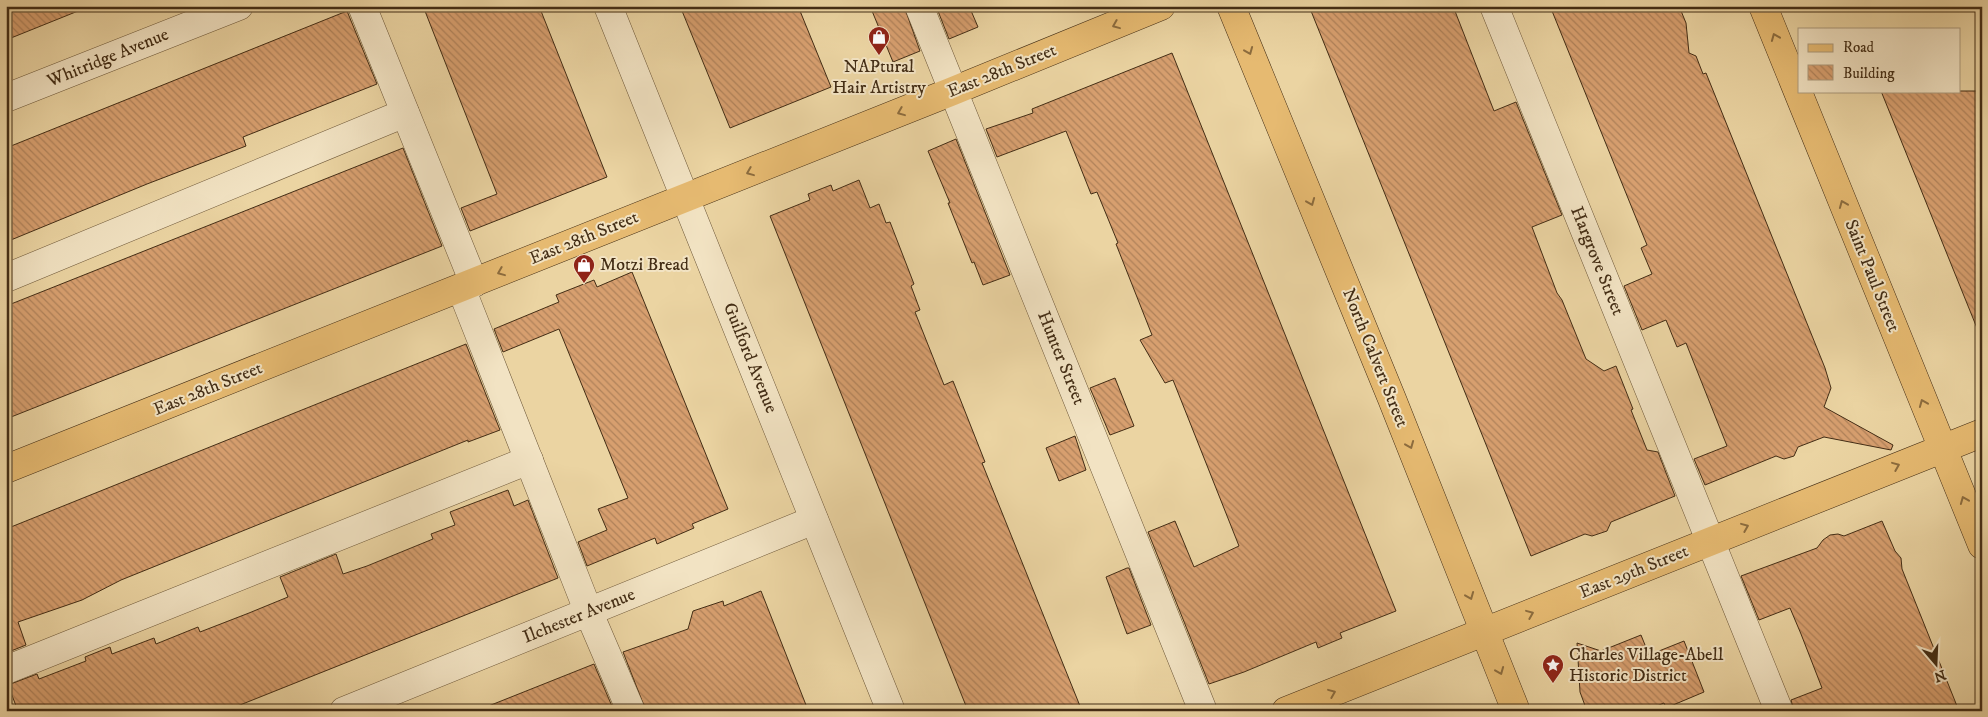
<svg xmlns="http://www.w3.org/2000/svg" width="1988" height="717" viewBox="0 0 1988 717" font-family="'IM FELL DW Pica',serif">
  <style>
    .building { fill: url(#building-back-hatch); stroke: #432d15 }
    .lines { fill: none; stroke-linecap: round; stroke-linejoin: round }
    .minor-casing { stroke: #6d5738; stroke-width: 29 }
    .major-casing { stroke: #432d15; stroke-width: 29 }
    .minor { stroke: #f2e3c3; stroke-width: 28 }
    .major { stroke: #e6ba71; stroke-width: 28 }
    .oneway { stroke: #8c6c3e }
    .labels { text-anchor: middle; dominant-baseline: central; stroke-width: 4; stroke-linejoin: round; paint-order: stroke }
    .street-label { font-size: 18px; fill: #432d15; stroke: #f2e3c3 }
    .poi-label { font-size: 18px; fill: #432d15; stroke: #f2e3c3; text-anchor: start }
  </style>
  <defs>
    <pattern id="building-back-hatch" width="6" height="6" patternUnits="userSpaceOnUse" patternTransform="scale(1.25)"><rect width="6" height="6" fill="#d79f6f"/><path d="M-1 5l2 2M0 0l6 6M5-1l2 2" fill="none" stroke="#b0825a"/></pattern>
  </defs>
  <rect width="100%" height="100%" fill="#ebd4a2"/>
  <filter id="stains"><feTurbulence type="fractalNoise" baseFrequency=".004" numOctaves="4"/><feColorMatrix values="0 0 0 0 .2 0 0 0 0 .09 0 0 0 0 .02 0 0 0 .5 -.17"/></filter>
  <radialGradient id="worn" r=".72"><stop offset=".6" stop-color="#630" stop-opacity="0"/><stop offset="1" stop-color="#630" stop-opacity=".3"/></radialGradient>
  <!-- building -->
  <g class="building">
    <polygon points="6,6 87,6 88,7 6,40"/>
    <polygon points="423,6 539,6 607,177 470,231 461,208 497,194"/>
    <polygon points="680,6 798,6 831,87 730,128"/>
    <polygon points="870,6 904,6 920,51 893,62"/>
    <polygon points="936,6 969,6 978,27 949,39"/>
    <polygon points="1309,6 1453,6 1494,111 1516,102 1562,215 1532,227 1557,293 1562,300 1586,359 1604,371 1616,366 1633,409 1631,410 1647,450 1658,452 1675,496 1611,522 1607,531 1592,536 1585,534 1531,556"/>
    <polygon points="1550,6 1679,6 1686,23 1689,53 1696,56 1703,74 1706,73 1825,368 1831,388 1824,407 1893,445 1891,450 1824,437 1798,447 1794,456 1784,459 1776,456 1705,485 1694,459 1727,446 1686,343 1677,347 1666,320 1642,330 1624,286 1652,274 1641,248 1647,245"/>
    <polygon points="347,11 377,84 243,137 246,146 147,184 6,242 6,148"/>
    <polygon points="1172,53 1396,611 1340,633 1342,638 1318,648 1316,642 1244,672 1209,684 1148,532 1175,521 1194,567 1239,546 1173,380 1165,383 1140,340 1152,335 1116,244 1118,243 1097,192 1091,194 1066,131 997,157 986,129 1033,113 1032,109"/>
    <polygon points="1881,91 1982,91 1982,337 1981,338"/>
    <polygon points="956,139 1010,275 983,285 974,262 972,263 948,203 950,203 928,151"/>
    <polygon points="403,148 442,246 6,419 6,306"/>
    <polygon points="859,180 870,208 879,204 886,223 890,222 914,284 911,286 920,310 915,312 944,385 953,381 985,462 982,463 1082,711 968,711 770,216 810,200 808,194 831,185 833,191"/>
    <polygon points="632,272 728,509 692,524 694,528 657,544 655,538 587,566 578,542 607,530 598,509 628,498 559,329 503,352 494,329 559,302 556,295 594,280 597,287"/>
    <polygon points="466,344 500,430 468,442 468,440 121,580 82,600 18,622 26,645 6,653 6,529"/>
    <polygon points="1115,378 1134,426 1110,435 1090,388"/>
    <polygon points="1075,436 1086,470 1059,481 1046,448"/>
    <polygon points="508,490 514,506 528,500 558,578 225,711 18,711 8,685 37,674 39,679 86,661 85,657 110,647 112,654 154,638 156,644 198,627 200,632 249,613 288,597 280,577 336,554 343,574 367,566 433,539 431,534 455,525 450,512"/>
    <polygon points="1882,521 1895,551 1901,558 1902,569 1959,711 1794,711 1791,700 1822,688 1801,634 1790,608 1759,620 1741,576 1817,548 1823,540 1830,535 1838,534 1844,536"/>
    <polygon points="1127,568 1129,568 1151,625 1127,634 1106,577"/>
    <polygon points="761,591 806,705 789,711 646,711 623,652 688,629 693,611 723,601 724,606"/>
    <polygon points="1641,635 1649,655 1684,641 1704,692 1666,708 1664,703 1644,711 1587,711 1580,692 1577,643 1601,651"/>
    <polygon points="594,664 614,711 481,711 481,709"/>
  </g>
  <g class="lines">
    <!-- minor casing -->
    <g class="minor-casing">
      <g id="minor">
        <polyline points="362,6 474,283"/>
        <polyline points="608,6 891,711"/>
        <polyline points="919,6 1203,711"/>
        <polyline points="1494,6 1779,711"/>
        <polyline points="6,98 239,6"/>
        <polyline points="6,278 405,113"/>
        <polyline points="461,288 589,613 631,711"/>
        <polyline points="6,670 529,460"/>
        <polyline points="344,711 814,520"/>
      </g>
    </g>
    <!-- major casing -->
    <g class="major-casing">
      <g id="major">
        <polyline points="1231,6 1392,399 1516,711"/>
        <polyline points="1763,6 1982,545"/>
        <polyline points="6,469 953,91 1161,6"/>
        <polyline points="1286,711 1982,433"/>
      </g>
    </g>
    <!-- minor -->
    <use href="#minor" class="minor"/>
    <!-- major -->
    <use href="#major" class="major"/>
  </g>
  <!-- one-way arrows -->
  <defs><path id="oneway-chevron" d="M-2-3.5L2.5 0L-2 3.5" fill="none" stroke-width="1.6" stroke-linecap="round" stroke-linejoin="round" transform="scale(1.25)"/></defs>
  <g class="oneway">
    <use href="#oneway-chevron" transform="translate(1116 25) rotate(158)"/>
    <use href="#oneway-chevron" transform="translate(1775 37) rotate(-112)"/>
    <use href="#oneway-chevron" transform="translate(1249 51) rotate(68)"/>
    <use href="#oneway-chevron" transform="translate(901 112) rotate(158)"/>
    <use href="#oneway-chevron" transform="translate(750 172) rotate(158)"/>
    <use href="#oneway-chevron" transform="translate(1311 202) rotate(68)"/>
    <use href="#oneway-chevron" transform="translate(1843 204) rotate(-112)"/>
    <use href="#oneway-chevron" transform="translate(501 272) rotate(158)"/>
    <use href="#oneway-chevron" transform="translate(1923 403) rotate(-112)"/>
    <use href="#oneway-chevron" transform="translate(1410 445) rotate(68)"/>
    <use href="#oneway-chevron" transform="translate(1896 466) rotate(-22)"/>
    <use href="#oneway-chevron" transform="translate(1964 500) rotate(-112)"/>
    <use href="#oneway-chevron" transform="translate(1745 527) rotate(-22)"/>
    <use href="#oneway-chevron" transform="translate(1470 596) rotate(68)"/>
    <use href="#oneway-chevron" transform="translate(1530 614) rotate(-22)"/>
    <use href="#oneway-chevron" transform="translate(1500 671) rotate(68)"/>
    <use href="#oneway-chevron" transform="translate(1332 693) rotate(-22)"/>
  </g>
  <!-- icons -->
  <defs>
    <g id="shop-pin" transform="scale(1.125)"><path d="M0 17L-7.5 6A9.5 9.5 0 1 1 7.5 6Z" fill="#8f2418" stroke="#f2e3c3"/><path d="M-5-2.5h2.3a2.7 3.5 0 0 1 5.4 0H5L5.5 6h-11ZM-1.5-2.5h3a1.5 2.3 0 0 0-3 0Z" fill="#fff"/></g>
    <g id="sight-pin" transform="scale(1.125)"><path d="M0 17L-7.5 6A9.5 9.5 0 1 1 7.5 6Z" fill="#8f2418" stroke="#f2e3c3"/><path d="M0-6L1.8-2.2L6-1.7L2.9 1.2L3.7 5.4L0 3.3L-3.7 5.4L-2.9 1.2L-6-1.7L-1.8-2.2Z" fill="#fff"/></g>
  </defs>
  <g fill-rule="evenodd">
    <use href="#shop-pin" x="879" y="37"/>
    <use href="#shop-pin" x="584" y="265"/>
    <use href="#sight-pin" x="1553" y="665"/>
  </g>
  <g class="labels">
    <!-- street labels -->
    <g class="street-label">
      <text transform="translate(108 58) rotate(-22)">Whitridge Avenue</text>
      <text transform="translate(1002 71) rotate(-22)">East 28th Street</text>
      <text transform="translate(584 238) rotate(-22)">East 28th Street</text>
      <text transform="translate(1597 261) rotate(68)">Hargrove Street</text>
      <text transform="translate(1872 276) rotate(68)">Saint Paul Street</text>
      <text transform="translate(750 358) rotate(68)">Guilford Avenue</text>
      <text transform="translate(1061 358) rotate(68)">Hunter Street</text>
      <text transform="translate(1375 358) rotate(68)">North Calvert Street</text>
      <text transform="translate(208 389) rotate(-22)">East 28th Street</text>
      <text transform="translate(1634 572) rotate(-22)">East 29th Street</text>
      <text transform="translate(579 616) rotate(-22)">Ilchester Avenue</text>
    </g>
    <!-- poi labels -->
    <g class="poi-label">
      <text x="879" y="67" text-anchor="middle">NAPtural<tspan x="879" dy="21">Hair Artistry</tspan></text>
      <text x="600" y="265">Motzi Bread</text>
      <text x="1569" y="655">Charles Village-Abell<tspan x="1569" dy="21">Historic District</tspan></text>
    </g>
  </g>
  <!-- margin -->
  <rect width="1988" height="717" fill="none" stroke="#ebd4a2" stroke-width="25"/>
  <rect x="8" y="8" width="1973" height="702" fill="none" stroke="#432d15" stroke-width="2.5"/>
  <rect x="12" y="12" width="1963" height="692" fill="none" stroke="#432d15"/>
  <!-- legend -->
  <rect x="1798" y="28" width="162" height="65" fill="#f2e3c3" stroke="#ac9a7d"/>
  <rect x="1808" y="44" width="25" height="8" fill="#e6ba71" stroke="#ac9a7d"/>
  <text x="1843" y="52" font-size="15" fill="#432d15">Road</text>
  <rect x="1808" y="65" width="25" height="15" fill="url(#building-back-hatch)" stroke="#ac9a7d"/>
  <text x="1843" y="78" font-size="15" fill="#432d15">Building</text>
  <!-- north arrow -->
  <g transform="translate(1936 664) rotate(161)" stroke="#f2e3c3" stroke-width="4" paint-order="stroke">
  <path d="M0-4L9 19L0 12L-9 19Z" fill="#432d15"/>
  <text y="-8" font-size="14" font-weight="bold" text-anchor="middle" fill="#432d15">N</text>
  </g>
  <rect width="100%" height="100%" filter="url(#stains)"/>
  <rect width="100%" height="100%" fill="url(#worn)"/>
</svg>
